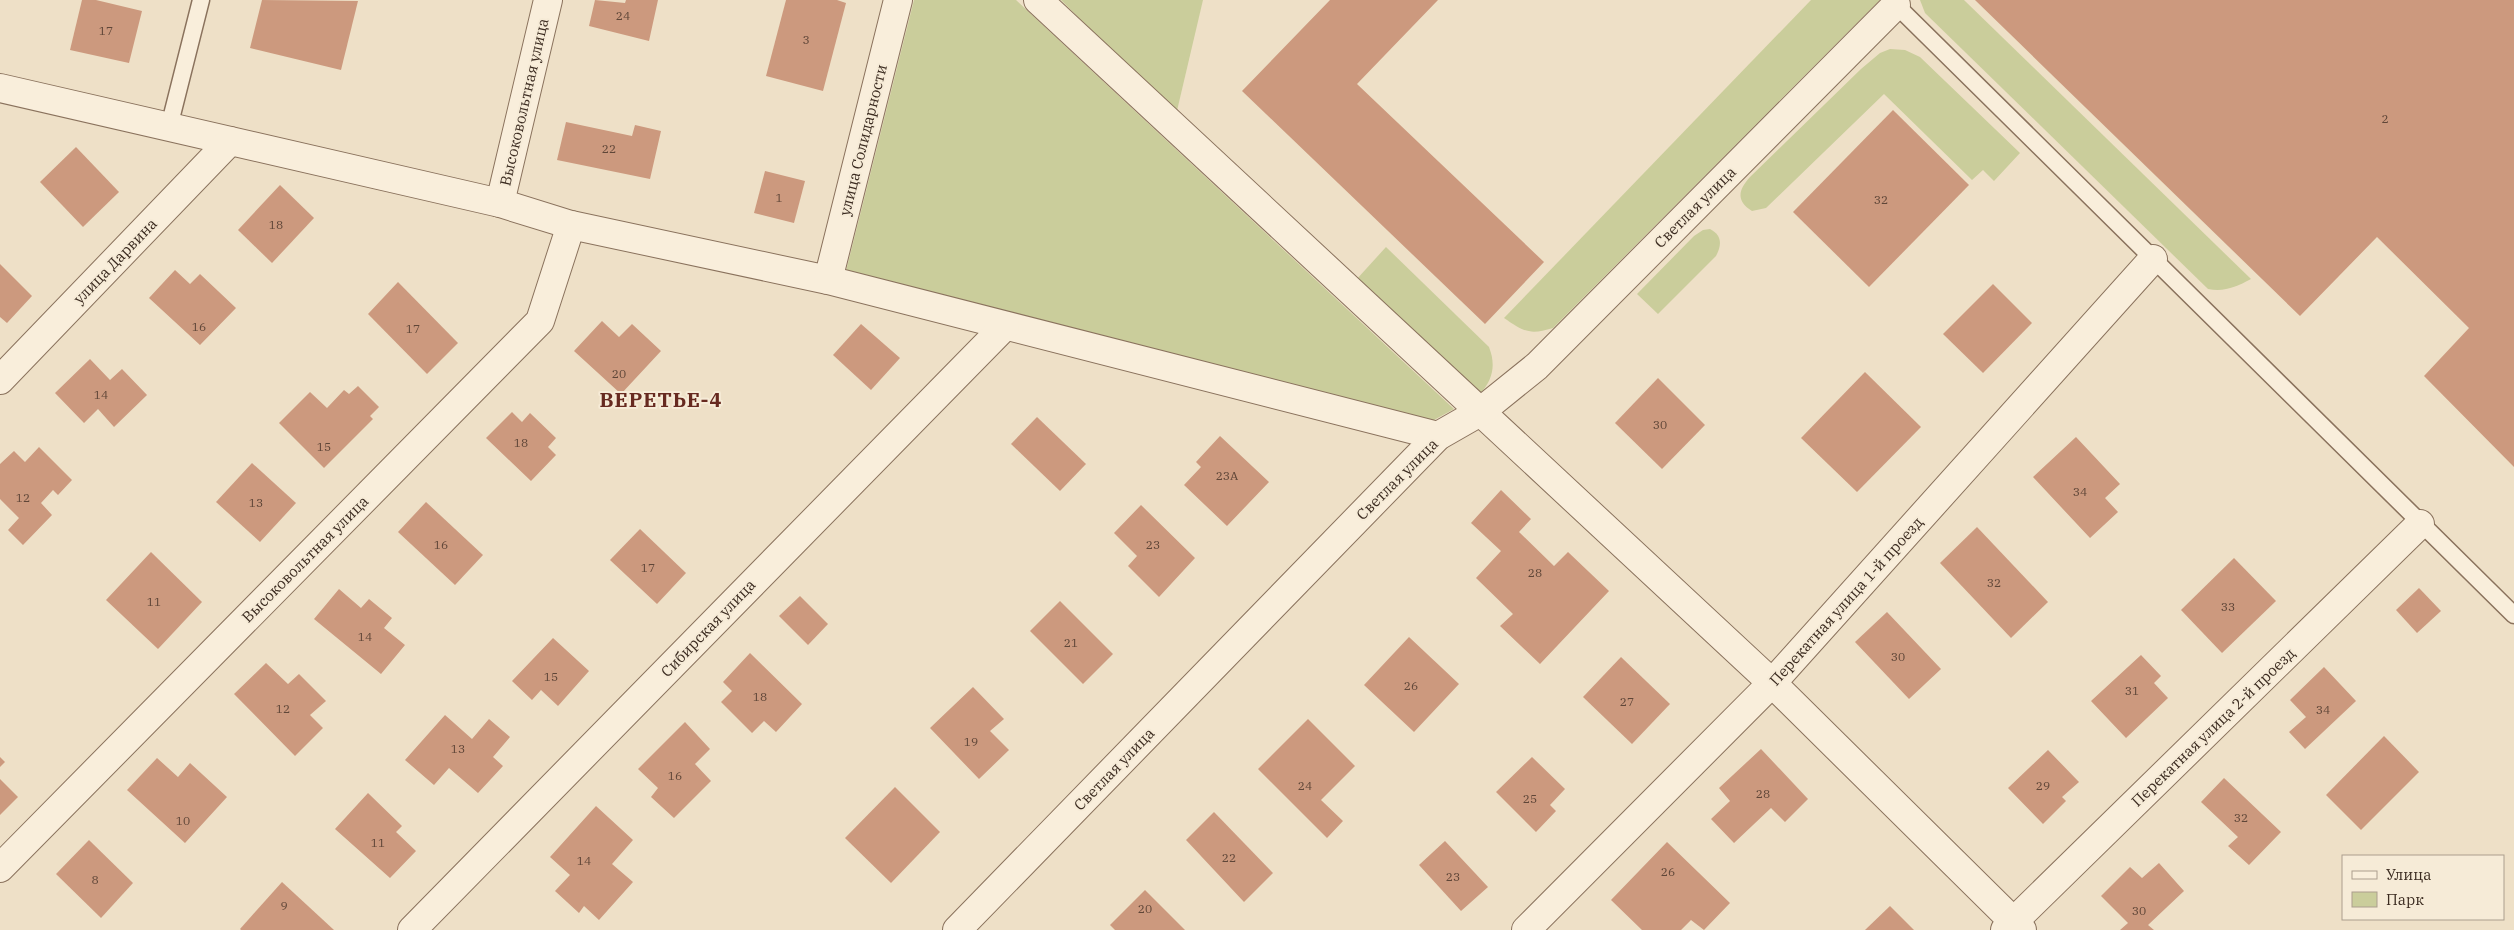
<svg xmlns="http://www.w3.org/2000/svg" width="2514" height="930" viewBox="0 0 2514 930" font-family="'IBM Plex Serif',serif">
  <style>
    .green { fill: #cacd9b }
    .building { fill: #cc997e }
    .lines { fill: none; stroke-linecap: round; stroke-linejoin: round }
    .service-casing { stroke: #8a725d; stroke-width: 19 }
    .minor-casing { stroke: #8a725d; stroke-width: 30 }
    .service { stroke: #f9eedb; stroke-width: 16 }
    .minor { stroke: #f9eedb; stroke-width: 28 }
    .labels { text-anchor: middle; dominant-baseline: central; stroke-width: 4; stroke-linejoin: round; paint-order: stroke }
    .number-label { font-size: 12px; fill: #5f4638 }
    .street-label { font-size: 15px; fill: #3b2b20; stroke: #f6ebd7 }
    .district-label { font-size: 20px; font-weight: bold; letter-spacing: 1px; fill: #672a20; stroke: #f6ebd7 }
  </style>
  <rect width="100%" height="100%" fill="#eee0c7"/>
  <!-- green -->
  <g class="green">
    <polygon points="914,0 1016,0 1454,409 1432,421 846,271"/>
    <polygon points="1061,0 1203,0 1176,115"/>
    <path d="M1811,0h69l-327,328c-23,7 -29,4 -49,-10z"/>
    <path d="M1920,0h44l287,279c-15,8 -26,13 -43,10l-283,-276z"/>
    <path d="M1890,49l15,1 15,7 100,96 -26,28 -11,-11 -11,10 -88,-86 -118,114 -14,3c-17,-10 -13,-22 -2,-34l111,-108 19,-16z"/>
    <path d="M1710,229c12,6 12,16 6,27l-58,58 -21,-20 57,-58 9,-6z"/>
    <path d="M1386,247l103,100c7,18 4,32 -9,47l-124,-114z"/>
  </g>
  <!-- building -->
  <g class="building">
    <polygon points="82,0 96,0 142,11 129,63 70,50"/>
    <polygon points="262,0 358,1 341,70 250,48"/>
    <polygon points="595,0 625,3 626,0 658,0 649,41 589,26"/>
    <polygon points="786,0 837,0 846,3 823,91 766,76"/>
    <polygon points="1330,0 1438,0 1357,84 1544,262 1485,324 1242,91"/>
    <polygon points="1975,0 2514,0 2514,467 2424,376 2469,328 2377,237 2300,316"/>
    <polygon points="1893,110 1969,185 1869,287 1793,212"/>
    <polygon points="566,122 632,136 635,125 661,131 650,179 557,160"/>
    <polygon points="76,147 119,192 83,227 40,182"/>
    <polygon points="765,171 805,181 794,223 754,213"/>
    <polygon points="280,185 314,218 272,263 238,230"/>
    <polygon points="0,264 32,296 7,323 0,317"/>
    <polygon points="175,270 190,284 200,274 236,308 200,345 149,298"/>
    <polygon points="398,282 458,343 427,374 368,314"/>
    <polygon points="1993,284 2032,323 1983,373 1943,334"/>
    <polygon points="602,321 619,337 632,324 661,351 621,394 574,351"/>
    <polygon points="861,324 900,358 871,390 833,355"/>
    <polygon points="90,359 110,380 122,369 147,395 114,427 98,409 84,423 55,393"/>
    <polygon points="1865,372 1921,427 1857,492 1801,438"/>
    <polygon points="1658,378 1705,425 1662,469 1615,423"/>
    <polygon points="358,386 379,407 370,416 373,419 324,468 279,423 310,392 327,408 344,390 349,394"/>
    <polygon points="512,412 522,422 530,413 556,438 548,447 556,455 531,481 486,438"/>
    <polygon points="1037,417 1086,464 1060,491 1011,444"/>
    <polygon points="1220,436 1269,482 1227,526 1184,485 1201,467 1196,462"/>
    <polygon points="2076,437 2120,484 2105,498 2118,512 2090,538 2033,477"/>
    <polygon points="39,447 72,480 58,495 53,490 41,503 52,515 23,545 8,530 19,518 0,499 0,464 14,451 25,462"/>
    <polygon points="252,463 296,503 260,542 216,502"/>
    <polygon points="1501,490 1531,519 1519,532 1554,566 1568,552 1609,591 1540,664 1500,626 1513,614 1476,578 1501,551 1471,523"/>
    <polygon points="426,502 483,555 455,585 398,532"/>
    <polygon points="1141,505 1195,558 1159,597 1128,566 1137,556 1114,533"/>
    <polygon points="1977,527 2048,602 2011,638 1940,563"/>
    <polygon points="640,529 686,573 657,604 610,560"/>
    <polygon points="151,552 202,602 158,649 106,600"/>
    <polygon points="2234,558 2276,601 2222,653 2181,610"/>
    <polygon points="2419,588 2441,611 2417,633 2396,610"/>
    <polygon points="339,589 361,608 369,599 392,618 384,628 405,645 381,674 314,619"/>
    <polygon points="800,596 828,624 808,645 779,616"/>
    <polygon points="1060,601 1113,654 1083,684 1030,631"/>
    <polygon points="1887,612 1941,669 1909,699 1855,642"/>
    <polygon points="1409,637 1459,684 1414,732 1364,685"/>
    <polygon points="553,638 589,671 558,706 541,690 532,700 512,681"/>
    <polygon points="750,653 802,704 776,732 764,721 752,733 721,702 732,691 723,682"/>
    <polygon points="2141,655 2161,676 2154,683 2168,698 2126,738 2091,701"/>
    <polygon points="1621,657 1670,704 1632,744 1583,697"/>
    <polygon points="266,663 288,684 299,674 326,701 310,715 323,728 295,756 234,694"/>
    <polygon points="2324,667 2356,701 2305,749 2289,732 2306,717 2290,700"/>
    <polygon points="973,687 1004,719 990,731 1009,750 979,779 930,728"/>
    <polygon points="445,715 472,739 489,719 510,737 493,757 503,766 478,793 449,768 434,785 405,760"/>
    <polygon points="1308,719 1355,766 1321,800 1343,821 1327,838 1258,769"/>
    <polygon points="685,722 710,749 695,764 711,781 674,818 651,797 658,788 638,769"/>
    <polygon points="2384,736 2419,772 2361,830 2326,795"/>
    <polygon points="1761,749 1808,799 1785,822 1771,808 1734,843 1711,819 1730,801 1719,788"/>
    <polygon points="2048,750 2079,782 2062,797 2066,801 2043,824 2008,788"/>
    <polygon points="0,757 5,762 0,767"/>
    <polygon points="1532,757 1565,789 1550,805 1556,811 1536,832 1496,792"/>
    <polygon points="157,758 178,777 190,763 227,797 185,843 127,790"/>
    <polygon points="2224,778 2281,832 2249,865 2228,846 2238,837 2201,802"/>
    <polygon points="0,779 18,797 0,815"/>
    <polygon points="895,787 940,832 891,883 845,838"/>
    <polygon points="368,793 402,826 396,832 416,851 390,878 335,829"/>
    <polygon points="596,806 633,840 612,864 633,882 599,920 584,906 579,913 555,891 570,875 550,857"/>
    <polygon points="1214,812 1273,873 1244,902 1186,840"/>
    <polygon points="89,840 133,883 101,918 56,874"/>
    <polygon points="1445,841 1488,887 1461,911 1419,865"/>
    <polygon points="1667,842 1730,903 1704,930 1691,920 1681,930 1642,930 1611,900"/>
    <polygon points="2159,863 2184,891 2148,925 2154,930 2120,930 2128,923 2101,896 2130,867 2142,878"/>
    <polygon points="282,882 334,930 241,930 240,929"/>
    <polygon points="1145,890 1185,930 1115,930 1110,925"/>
    <polygon points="1890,906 1914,930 1865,930"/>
  </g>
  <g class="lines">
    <!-- service casing -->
    <g class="service-casing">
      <g id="service">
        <polyline points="1897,0 1896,5 2514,615"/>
        <polyline points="169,127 201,0"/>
      </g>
    </g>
    <!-- minor casing -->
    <g class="minor-casing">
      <g id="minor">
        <polyline points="1038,0 1772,683 2022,930"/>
        <polyline points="0,88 500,203 571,225 828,280 1438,436"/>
        <polyline points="500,203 548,0"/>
        <polyline points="828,280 898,0"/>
        <polyline points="0,380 230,141"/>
        <polyline points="0,868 540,321 571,225"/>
        <polyline points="412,930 1005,326"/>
        <polyline points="957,930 1438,436 1480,412 1537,366 1896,5"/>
        <polyline points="1526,930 1772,683 2153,259"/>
        <polyline points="2005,930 2420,524"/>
      </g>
    </g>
    <!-- service -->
    <use href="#service" class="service"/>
    <!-- minor -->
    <use href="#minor" class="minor"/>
  </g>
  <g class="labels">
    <!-- number labels -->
    <g class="number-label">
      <text x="623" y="15">24</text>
      <text x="106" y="30">17</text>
      <text x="806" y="39">3</text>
      <text x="2385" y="118">2</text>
      <text x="609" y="148">22</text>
      <text x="779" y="197">1</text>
      <text x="1881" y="199">32</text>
      <text x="276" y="224">18</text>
      <text x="199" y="326">16</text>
      <text x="413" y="328">17</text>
      <text x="619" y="373">20</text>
      <text x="101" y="394">14</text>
      <text x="1660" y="424">30</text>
      <text x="521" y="442">18</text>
      <text x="324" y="446">15</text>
      <text x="1227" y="475">23А</text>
      <text x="2080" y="491">34</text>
      <text x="23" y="497">12</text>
      <text x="256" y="502">13</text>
      <text x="441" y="544">16</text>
      <text x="1153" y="544">23</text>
      <text x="648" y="567">17</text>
      <text x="1535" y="572">28</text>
      <text x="1994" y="582">32</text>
      <text x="154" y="601">11</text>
      <text x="2228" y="606">33</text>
      <text x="365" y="636">14</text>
      <text x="1071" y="642">21</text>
      <text x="1898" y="656">30</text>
      <text x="551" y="676">15</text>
      <text x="1411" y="685">26</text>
      <text x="2132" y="690">31</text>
      <text x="760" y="696">18</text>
      <text x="1627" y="701">27</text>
      <text x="283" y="708">12</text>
      <text x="2323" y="709">34</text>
      <text x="971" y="741">19</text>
      <text x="458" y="748">13</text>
      <text x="675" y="775">16</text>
      <text x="1305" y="785">24</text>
      <text x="2043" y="785">29</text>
      <text x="1763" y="793">28</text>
      <text x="1530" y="798">25</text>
      <text x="2241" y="817">32</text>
      <text x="183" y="820">10</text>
      <text x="378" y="842">11</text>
      <text x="1229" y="857">22</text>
      <text x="584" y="860">14</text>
      <text x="1668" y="871">26</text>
      <text x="1453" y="876">23</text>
      <text x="95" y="879">8</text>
      <text x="284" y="905">9</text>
      <text x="1145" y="908">20</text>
      <text x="2139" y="910">30</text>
    </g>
    <!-- street labels -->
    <g class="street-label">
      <text transform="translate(524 102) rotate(-77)">Высоковольтная улица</text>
      <text transform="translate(863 140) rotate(-76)">улица Солидарности</text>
      <text transform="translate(1695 207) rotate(-45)">Светлая улица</text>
      <text transform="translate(115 261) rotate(-46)">улица Дарвина</text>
      <text transform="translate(1397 479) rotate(-45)">Светлая улица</text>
      <text transform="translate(305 559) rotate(-45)">Высоковольтная улица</text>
      <text transform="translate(1846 601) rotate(-48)">Перекатная улица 1-й проезд</text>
      <text transform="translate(708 628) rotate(-46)">Сибирская улица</text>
      <text transform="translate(2213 727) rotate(-44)">Перекатная улица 2-й проезд</text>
      <text transform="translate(1114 769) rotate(-46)">Светлая улица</text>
    </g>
    <!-- district labels -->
    <g class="district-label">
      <text x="661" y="399">ВЕРЕТЬЕ-4</text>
    </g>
  </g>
  <!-- legend -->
  <rect x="2342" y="855" width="162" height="65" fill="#f6ebd7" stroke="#ab9e8e"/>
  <rect x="2352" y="871" width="25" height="8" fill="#f9eedb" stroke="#ab9e8e"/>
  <text x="2386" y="880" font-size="15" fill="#3b2b20">Улица</text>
  <rect x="2352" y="892" width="25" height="15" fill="#cacd9b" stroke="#ab9e8e"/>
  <text x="2386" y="905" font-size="15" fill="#3b2b20">Парк</text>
</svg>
